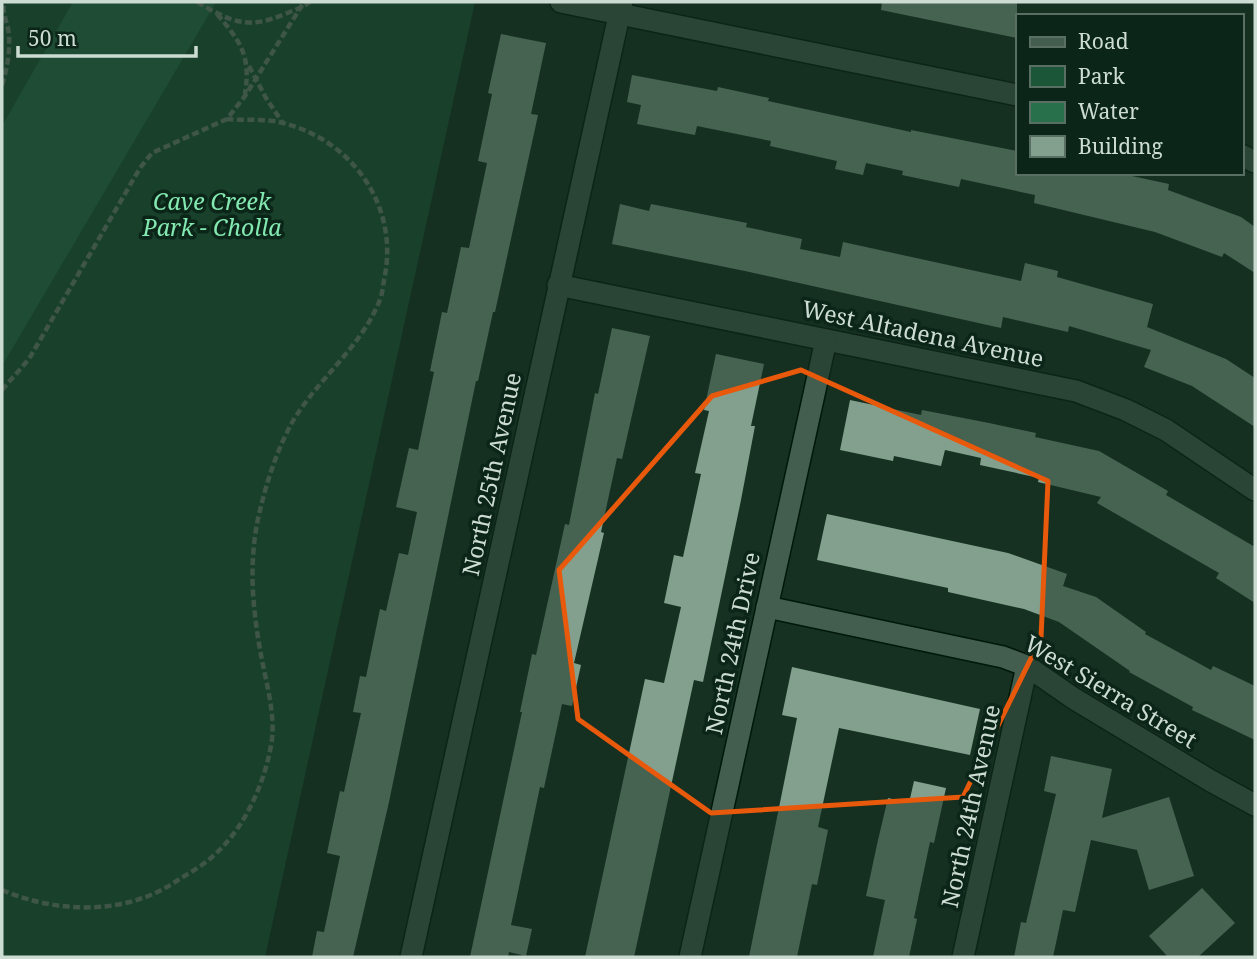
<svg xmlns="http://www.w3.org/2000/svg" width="1257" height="959" viewBox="0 0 1257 959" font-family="'Noto Serif',serif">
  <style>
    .green { fill: #1c5639 }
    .water { fill: #28704c }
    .building { fill: #82a08d }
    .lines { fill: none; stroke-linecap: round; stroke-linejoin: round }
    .minor-casing { stroke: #00170b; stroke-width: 24 }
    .path { stroke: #6f8478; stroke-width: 4.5; stroke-dasharray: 7 3.5; stroke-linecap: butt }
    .minor { stroke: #435e4e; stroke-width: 21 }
    .marked { fill: none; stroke: #e8590c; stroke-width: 5; stroke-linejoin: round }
    .labels { text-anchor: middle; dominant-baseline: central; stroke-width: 7; stroke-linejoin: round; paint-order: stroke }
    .park-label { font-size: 23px; font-style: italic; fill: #84e8b1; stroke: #0b2618 }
    .street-label { font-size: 23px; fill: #cddcd3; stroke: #0b2618 }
  </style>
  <rect width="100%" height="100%" fill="#163021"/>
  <!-- green -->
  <polygon class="green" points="2,2 475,2 265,957 2,957"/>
  <!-- water -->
  <polygon class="water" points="73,2 216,2 2,366 2,126"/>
  <!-- building -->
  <g class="building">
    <polygon points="882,2 1017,2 1017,38 881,10"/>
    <polygon points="501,34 546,43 531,114 538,115 495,312 493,312 478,381 476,381 389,802 353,957 312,957 317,931 324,932 340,856 327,853 340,791 344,792 361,713 353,712 360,676 366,677 380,609 386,611 399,553 408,555 417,512 396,507 409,448 418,450 434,372 430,371 442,312 447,313 461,247 469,248 487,163 478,161 492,94 488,93"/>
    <polygon points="632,75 717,91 718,87 769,98 768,101 911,132 911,130 1017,151 1017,173 1118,173 1169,184 1168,190 1241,217 1255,227 1255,273 1224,253 1222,257 1155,232 1034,203 1035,195 961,179 959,187 902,175 903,171 866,163 863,175 835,169 837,161 770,146 771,141 697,126 695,135 637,124 641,105 627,102"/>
    <polygon points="620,204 649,211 651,204 747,223 746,227 802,239 800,249 840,257 843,242 1021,281 1025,263 1058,271 1057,277 1153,304 1147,327 1226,359 1255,378 1255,427 1192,386 1144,367 1151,350 1069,326 1068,332 1003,317 1001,328 745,271 612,244"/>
    <polygon points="612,328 650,336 622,459 617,458 601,532 604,533 574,663 581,665 572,706 562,704 544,788 540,787 511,925 532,929 526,956 509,952 508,957 470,957 522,712 520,712 532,654 536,655 565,524 569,525 595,393 598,394"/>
    <polygon points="716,354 764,364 751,426 755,426 741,500 703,682 694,680 634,957 585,957 645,679 664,683 681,607 664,603 674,555 683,557 701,474 695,473 709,411 704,410"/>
    <polygon points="850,400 921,415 922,410 989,423 1036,433 1035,437 1099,451 1168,491 1166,495 1255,547 1255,603 1216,578 1219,573 1097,503 1101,497 1038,482 1039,478 980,465 981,458 945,450 941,466 894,456 893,461 840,450"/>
    <polygon points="827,514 1008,553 1067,574 1063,586 1096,597 1146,632 1145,634 1211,670 1213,666 1255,686 1255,740 1192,710 1193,707 1129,672 1130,671 1059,622 1024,609 948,592 948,588 817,560"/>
    <polygon points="792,667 980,709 970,755 839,728 818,827 828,830 817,885 812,884 797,957 749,957 797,718 782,715"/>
    <polygon points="1051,756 1112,769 1102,818 1169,797 1194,876 1149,890 1137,850 1091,840 1075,912 1063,910 1053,957 1014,957 1021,922 1026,923 1056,794 1044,791"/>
    <polygon points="914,781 946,788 934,843 930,842 914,918 917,919 909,957 873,957 885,900 866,896 878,840 888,798 909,803"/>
    <polygon points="1202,888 1235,923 1198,957 1168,957 1149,936"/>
  </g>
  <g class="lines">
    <!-- minor casing -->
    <g class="minor-casing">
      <g id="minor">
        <polyline points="561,2 1017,95"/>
        <polyline points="1241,155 1255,162"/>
        <polyline points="558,285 1076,391 1126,410 1166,430 1255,490"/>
        <polyline points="767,607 1003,657 1027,666 1073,698 1211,781 1255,805"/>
        <polyline points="411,957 622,2"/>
        <polyline points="690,957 826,340"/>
        <polyline points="963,957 1027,666"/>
      </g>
    </g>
    <!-- path -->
    <g class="path">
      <path d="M197,2c34,20 51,28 88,12 9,-4 17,-6 25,-12"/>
      <path d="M217,14c24,28 34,42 28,80"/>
      <polyline points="249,66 266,98 282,122"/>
      <path d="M2,85c5,-16 8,-33 7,-50 -1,-11 -7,-22 -5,-33"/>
      <polyline points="2,390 29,359 140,168 152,153 227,119 245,96 304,2"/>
      <path d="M2,890c54,23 122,26 173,-8 12,-8 26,-15 37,-25 33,-28 54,-76 60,-118 3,-27 -6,-57 -11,-84 -9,-49 -13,-96 -1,-145 7,-29 18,-63 33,-89 25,-42 67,-73 86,-119 3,-6 4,-15 5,-22 16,-72 -30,-139 -101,-157 -18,-5 -38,-2 -56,-4"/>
    </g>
    <!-- minor -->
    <use href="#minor" class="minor"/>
  </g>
  <!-- marked area -->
  <path d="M0 0H1257V959H0ZM801,370l247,111 -7,157 -78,159 -252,16 -133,-94 -19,-149 153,-174z" fill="#163021" fill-opacity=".55" fill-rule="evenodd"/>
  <path class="marked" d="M801,370l247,111 -7,157 -78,159 -252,16 -133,-94 -19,-149 153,-174z"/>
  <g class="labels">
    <!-- park labels -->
    <g class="park-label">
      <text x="212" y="201">Cave Creek<tspan x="212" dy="26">Park - Cholla</tspan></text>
    </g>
    <!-- street labels -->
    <g class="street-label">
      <text transform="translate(923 333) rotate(12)">West Altadena Avenue</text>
      <text transform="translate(491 474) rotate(-78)">North 25th Avenue</text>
      <text transform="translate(732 643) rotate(-78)">North 24th Drive</text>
      <text transform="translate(1111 691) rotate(31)">West Sierra Street</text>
      <text transform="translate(970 806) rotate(-78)">North 24th Avenue</text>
    </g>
  </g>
  <!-- border -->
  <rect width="1257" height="959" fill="none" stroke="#cddcd3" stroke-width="7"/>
  <!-- legend -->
  <rect x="1016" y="14" width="228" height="161" fill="#0b2618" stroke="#596f63" stroke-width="2"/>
  <rect x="1030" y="37" width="35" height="10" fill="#435e4e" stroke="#596f63" stroke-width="2"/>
  <text x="1078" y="49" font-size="21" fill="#cddcd3">Road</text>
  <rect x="1030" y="66" width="35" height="21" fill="#1c5639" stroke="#596f63" stroke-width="2"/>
  <text x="1078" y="84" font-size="21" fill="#cddcd3">Park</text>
  <rect x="1030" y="102" width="35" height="21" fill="#28704c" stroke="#596f63" stroke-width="2"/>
  <text x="1078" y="119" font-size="21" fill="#cddcd3">Water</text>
  <rect x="1030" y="136" width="35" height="21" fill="#82a08d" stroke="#596f63" stroke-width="2"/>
  <text x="1078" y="154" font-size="21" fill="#cddcd3">Building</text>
  <!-- scale -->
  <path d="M18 46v10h178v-10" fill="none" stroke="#cddcd3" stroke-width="3.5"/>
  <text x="28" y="46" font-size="21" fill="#cddcd3" stroke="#0b2618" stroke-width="5" paint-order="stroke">50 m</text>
</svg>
